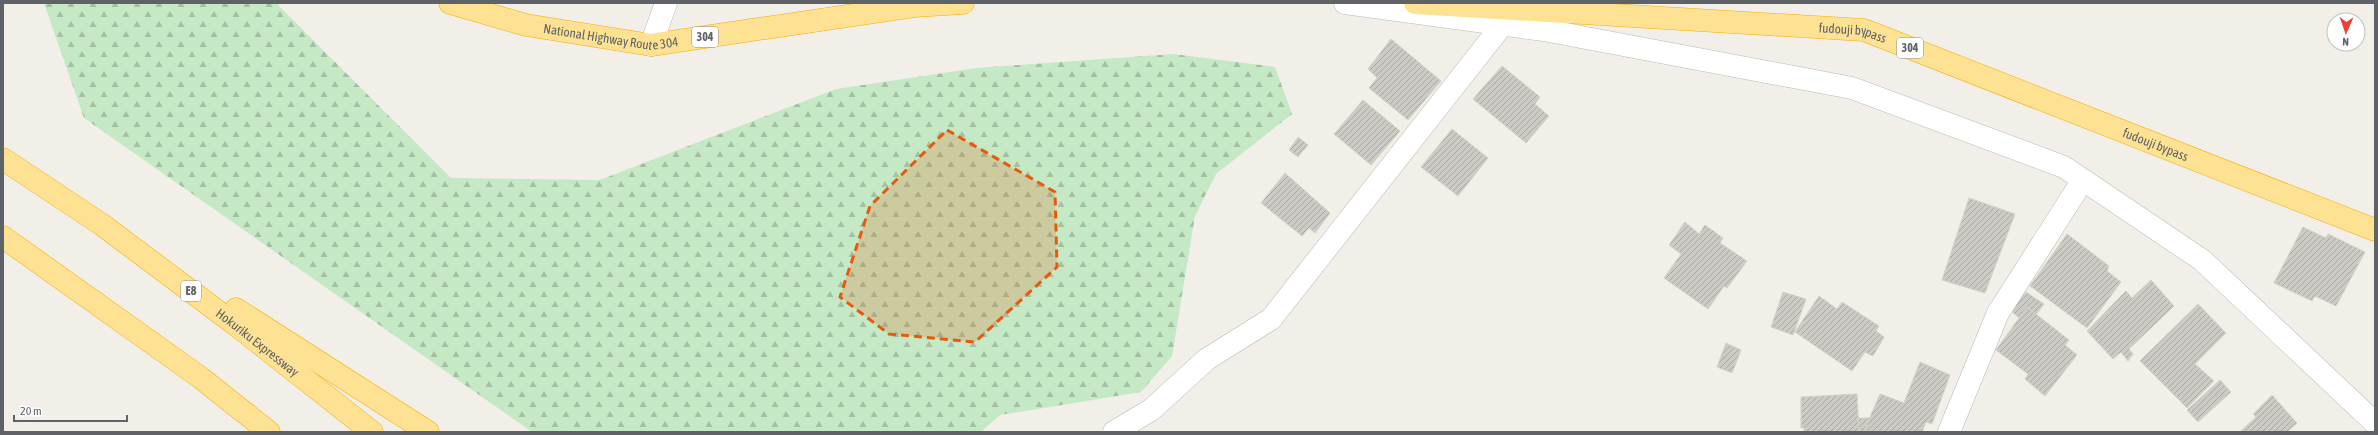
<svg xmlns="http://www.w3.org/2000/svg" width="2378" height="435" viewBox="0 0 2378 435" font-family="'Asap Condensed',sans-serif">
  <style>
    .forest { fill: url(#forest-firs) }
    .building { fill: url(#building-hatch); stroke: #d6d1c6 }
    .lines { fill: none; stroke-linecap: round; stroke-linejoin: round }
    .street-casing { stroke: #b5b8bc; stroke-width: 23 }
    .secondary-casing { stroke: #b6babf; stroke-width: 23 }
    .highway-casing { stroke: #f9ab00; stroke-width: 23 }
    .street { stroke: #fff; stroke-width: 22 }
    .secondary { stroke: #fff; stroke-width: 22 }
    .highway { stroke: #fde293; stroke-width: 22 }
    .marked { fill: #e8590c; fill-opacity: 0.2; stroke: #e8590c; stroke-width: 3; stroke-dasharray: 8 5; stroke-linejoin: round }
    .labels { text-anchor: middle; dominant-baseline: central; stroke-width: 3; stroke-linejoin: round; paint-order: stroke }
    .shield { fill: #fff; stroke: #8f9295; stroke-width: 1 }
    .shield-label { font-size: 12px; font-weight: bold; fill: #5f6368 }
    .street-label { font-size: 13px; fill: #5f6368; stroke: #fff }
  </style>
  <defs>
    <pattern id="forest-firs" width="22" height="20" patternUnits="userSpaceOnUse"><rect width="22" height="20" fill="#c5e8c5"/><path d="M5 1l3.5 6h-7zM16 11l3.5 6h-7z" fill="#a3c0a4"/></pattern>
    <pattern id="building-hatch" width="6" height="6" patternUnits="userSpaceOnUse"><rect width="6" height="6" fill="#cccac5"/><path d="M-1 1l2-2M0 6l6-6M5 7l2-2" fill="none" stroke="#a9a8a4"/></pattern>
  </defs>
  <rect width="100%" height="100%" fill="#f1efe8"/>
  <!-- forest -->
  <polygon class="forest" points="44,3 276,3 451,178 600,180 836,89 977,68 1173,54 1275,67 1292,114 1216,174 1195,216 1172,356 1141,392 1000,415 981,432 532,432 84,118"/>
  <!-- building -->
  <g class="building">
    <polygon points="1391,39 1441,81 1408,120 1369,88 1377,78 1368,69"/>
    <polygon points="1502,66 1540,97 1535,104 1549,116 1526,143 1473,99"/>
    <polygon points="1363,100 1400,131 1371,165 1334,134"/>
    <polygon points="1452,129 1488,158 1458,196 1421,167"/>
    <polygon points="1298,137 1308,145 1298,157 1289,150"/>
    <polygon points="1285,173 1330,213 1315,233 1309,228 1302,236 1261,203"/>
    <polygon points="1969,198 2015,214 1985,293 1942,280"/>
    <polygon points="1685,222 1699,234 1705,225 1723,238 1720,243 1747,261 1727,288 1724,286 1708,309 1664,278 1681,254 1669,245"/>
    <polygon points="2303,227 2326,238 2328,234 2365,252 2336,306 2315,296 2312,301 2274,283"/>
    <polygon points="2067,234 2109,266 2107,271 2121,282 2087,328 2030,286"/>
    <polygon points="2151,280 2174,306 2129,349 2133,354 2128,361 2121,352 2113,359 2087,331 2126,291 2132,298"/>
    <polygon points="1783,292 1806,299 1793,335 1771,327"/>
    <polygon points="2026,292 2044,304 2036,315 2027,307 2019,318 2011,311"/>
    <polygon points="1819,296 1837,309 1842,302 1879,326 1876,331 1884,337 1873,356 1865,352 1852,371 1795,332"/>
    <polygon points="2198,304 2226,333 2195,364 2214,381 2187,408 2140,361"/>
    <polygon points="2027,307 2069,340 2065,345 2077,355 2045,396 2025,379 2028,374 1996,350"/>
    <polygon points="1726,343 1741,350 1732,373 1717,367"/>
    <polygon points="1920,362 1950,375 1932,424 1926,422 1922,432 1864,431 1880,394 1904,403"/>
    <polygon points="2220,380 2231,392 2198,422 2187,410"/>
    <polygon points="1857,394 1859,432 1804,432 1804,428 1801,428 1801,397"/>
    <polygon points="2272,395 2297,423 2287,432 2240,432 2256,417 2253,414"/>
    <polygon points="1858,418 1869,418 1864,431 1867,432 1859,432"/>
  </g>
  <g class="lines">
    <!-- street casing -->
    <g class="street-casing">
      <g id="street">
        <polyline points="651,45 666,3"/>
        <polyline points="1114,432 1151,410 1207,359 1271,319 1503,24"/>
        <polyline points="1949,432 1998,313 2083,180"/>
      </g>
    </g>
    <!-- secondary casing -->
    <g class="secondary-casing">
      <polyline id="secondary" points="1345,3 1544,30 1852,88 2064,167 2202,260 2375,423"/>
    </g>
    <!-- highway casing -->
    <g class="highway-casing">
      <g id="highway">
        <path id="s1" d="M450,3l76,22 125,20 263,-39 49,-3"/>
        <path id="s2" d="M1415,3l449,27 511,200"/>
        <path id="s3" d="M3,159l98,65 135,101 136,107"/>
        <polyline points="3,237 201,378 269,432"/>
        <polyline points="236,309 428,432"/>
      </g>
    </g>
    <!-- street -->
    <use href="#street" class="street"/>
    <!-- secondary -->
    <use href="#secondary" class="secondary"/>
    <!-- highway -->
    <use href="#highway" class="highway"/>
  </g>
  <!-- marked area -->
  <path class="marked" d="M947,130l108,62 2,75 -82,75 -86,-8 -49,-37 30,-91z"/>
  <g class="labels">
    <!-- shield labels -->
    <g class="shield">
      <rect x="692" y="27" width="26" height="20" rx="3"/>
      <rect x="1897" y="38" width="26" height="20" rx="3"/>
      <rect x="181" y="281" width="20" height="20" rx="3"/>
    </g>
    <g class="shield-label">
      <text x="705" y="37">304</text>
      <text x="1910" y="48">304</text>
      <text x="191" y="291">E8</text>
    </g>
    <!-- street labels -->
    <g class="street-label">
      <text stroke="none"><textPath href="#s1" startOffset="165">National Highway Route 304</textPath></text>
      <text stroke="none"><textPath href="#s2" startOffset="439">fudouji bypass</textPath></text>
      <text stroke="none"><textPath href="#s2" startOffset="763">fudouji bypass</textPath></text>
      <text stroke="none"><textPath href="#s3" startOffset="314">Hokuriku Expressway</textPath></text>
    </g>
  </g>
  <!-- border -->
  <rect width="2378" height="435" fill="none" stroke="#5f6368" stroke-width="8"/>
  <!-- north arrow -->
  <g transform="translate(2346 32) rotate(182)"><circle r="19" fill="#ffffff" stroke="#bfc1c3"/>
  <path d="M0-3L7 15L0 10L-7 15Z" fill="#ea4335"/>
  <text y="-6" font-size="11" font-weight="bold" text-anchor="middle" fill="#5f6368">N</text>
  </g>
  <!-- scale -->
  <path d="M14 415v6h113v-6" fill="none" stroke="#5f6368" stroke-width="2"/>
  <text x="20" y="415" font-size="12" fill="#5f6368" stroke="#ffffff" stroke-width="3" paint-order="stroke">20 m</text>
</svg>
